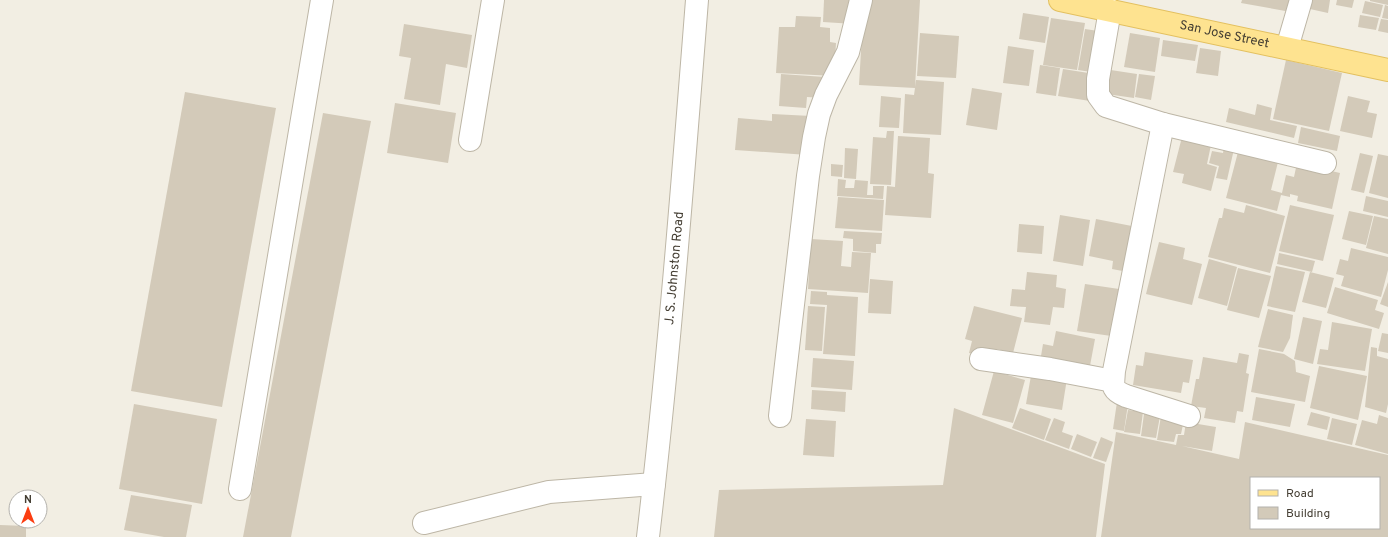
<svg xmlns="http://www.w3.org/2000/svg" width="1388" height="537" viewBox="0 0 1388 537" font-family="Overpass,sans-serif">
  <style>
    .building { fill: #d3cab9; fill-rule: evenodd }
    .lines { fill: none; stroke-linecap: round; stroke-linejoin: round }
    .minor-casing { stroke: #bdb6a6; stroke-width: 24 }
    .major-casing { stroke: #e3c060; stroke-width: 24 }
    .minor { stroke: #fff; stroke-width: 22 }
    .major { stroke: #fee390; stroke-width: 22 }
    .labels { text-anchor: middle; dominant-baseline: central; stroke-width: 4; stroke-linejoin: round; paint-order: stroke }
    .street-label { font-size: 13px; fill: #443e33; stroke: #fff }
  </style>
  <rect width="100%" height="100%" fill="#f2eee3"/>
  <!-- building -->
  <g class="building">
    <polygon points="824,0 856,0 854,24 823,22"/>
    <polygon points="864,0 920,0 915,87 916,80 944,82 941,135 903,133 905,94 914,95 915,88 859,85"/>
    <polygon points="1242,0 1293,0 1291,12 1241,3"/>
    <polygon points="1302,0 1330,0 1328,13 1301,7"/>
    <polygon points="1337,0 1354,0 1352,8 1336,5"/>
    <polygon points="1370,0 1388,0 1388,5 1370,1"/>
    <polygon points="1365,1 1383,5 1380,17 1362,13"/>
    <polygon points="1385,5 1388,6 1388,19 1382,18"/>
    <polygon points="1023,13 1049,17 1045,43 1019,39"/>
    <polygon points="1360,15 1379,18 1376,30 1358,27"/>
    <polygon points="796,16 821,17 820,27 830,28 830,42 836,43 834,76 776,73 779,27 795,27"/>
    <polygon points="1051,18 1085,23 1077,70 1043,65"/>
    <polygon points="1381,19 1388,20 1388,33 1378,31"/>
    <polygon points="404,24 472,35 467,68 446,64 440,105 404,99 411,58 399,56"/>
    <polygon points="1085,29 1105,32 1098,73 1078,70"/>
    <polygon points="920,33 959,36 956,78 917,76"/>
    <polygon points="1130,33 1160,38 1155,72 1124,67"/>
    <polygon points="1163,40 1198,45 1195,61 1161,56"/>
    <polygon points="1008,46 1034,50 1029,86 1003,83"/>
    <polygon points="1200,48 1221,51 1218,76 1196,73"/>
    <polygon points="1286,60 1342,73 1329,131 1273,119"/>
    <polygon points="1040,65 1060,68 1056,96 1036,93"/>
    <polygon points="1063,69 1095,74 1090,101 1058,96"/>
    <polygon points="1104,69 1137,74 1134,98 1100,93"/>
    <polygon points="781,74 825,77 824,98 807,97 806,108 779,106"/>
    <polygon points="1139,74 1155,76 1151,100 1135,97"/>
    <polygon points="972,88 1002,93 997,130 966,125"/>
    <polygon points="185,92 276,108 222,407 131,391"/>
    <polygon points="881,96 901,98 899,128 879,127"/>
    <polygon points="1348,96 1370,101 1367,112 1377,114 1372,138 1340,131"/>
    <polygon points="395,103 456,113 448,163 387,153"/>
    <polygon points="1257,104 1272,108 1270,120 1297,126 1294,138 1226,122 1229,108 1255,115"/>
    <polygon points="323,113 371,121 291,537 243,537"/>
    <polygon points="772,114 811,116 808,155 735,150 738,118 772,121"/>
    <polygon points="1301,127 1340,136 1337,151 1298,143"/>
    <polygon points="887,131 894,131 891,185 870,184 873,137 886,138"/>
    <polygon points="898,136 930,138 928,173 934,174 931,218 885,215 887,186 895,187"/>
    <polygon points="1182,137 1211,145 1207,164 1217,167 1211,191 1182,183 1184,174 1173,172"/>
    <polygon points="1224,146 1234,149 1227,180 1216,178 1219,166 1209,163 1212,151 1223,153"/>
    <polygon points="845,148 858,149 856,179 844,178"/>
    <polygon points="1238,152 1278,162 1271,190 1282,193 1286,175 1294,177 1297,163 1340,173 1332,209 1297,201 1298,196 1290,194 1290,197 1281,195 1277,211 1226,198"/>
    <polygon points="1360,153 1373,156 1364,193 1351,190"/>
    <polygon points="1378,154 1388,156 1388,198 1369,193"/>
    <polygon points="831,164 843,165 842,177 831,176"/>
    <polygon points="838,179 846,180 845,188 854,188 855,180 868,181 867,195 873,195 873,186 884,186 883,199 837,196"/>
    <polygon points="1366,196 1388,201 1388,217 1363,211"/>
    <polygon points="838,197 884,200 882,231 835,228"/>
    <polygon points="1246,205 1285,216 1270,273 1208,257 1219,218 1222,218 1224,208 1244,213"/>
    <polygon points="1290,205 1334,215 1323,261 1279,251"/>
    <polygon points="1349,211 1373,216 1366,245 1342,239"/>
    <polygon points="1060,215 1090,220 1083,266 1053,261"/>
    <polygon points="1374,216 1388,219 1388,254 1366,248"/>
    <polygon points="1096,219 1142,228 1133,273 1112,269 1113,261 1089,256"/>
    <polygon points="1019,224 1044,226 1042,254 1017,252"/>
    <polygon points="844,231 882,233 881,244 876,244 876,253 853,251 853,239 843,238"/>
    <polygon points="811,239 843,241 841,266 851,267 852,252 871,253 868,293 808,289"/>
    <polygon points="1159,242 1185,248 1183,259 1202,264 1192,305 1146,294"/>
    <polygon points="1351,248 1388,257 1388,270 1381,297 1341,286 1344,276 1336,274 1340,259 1348,261"/>
    <polygon points="1279,253 1315,261 1312,272 1277,264"/>
    <polygon points="1209,259 1237,267 1227,306 1198,298"/>
    <polygon points="1276,266 1305,272 1295,312 1267,306"/>
    <polygon points="1238,268 1271,276 1259,318 1227,310"/>
    <polygon points="1027,272 1057,275 1056,287 1066,289 1064,308 1053,307 1050,325 1024,322 1026,307 1010,306 1012,289 1025,290"/>
    <polygon points="1310,272 1334,278 1326,308 1302,302"/>
    <polygon points="870,279 893,281 891,314 868,313"/>
    <polygon points="1388,282 1388,307 1380,304"/>
    <polygon points="1085,284 1126,290 1118,337 1077,331"/>
    <polygon points="1335,287 1378,300 1375,310 1384,313 1379,329 1327,313"/>
    <polygon points="811,291 827,292 827,295 858,297 855,356 823,354 827,305 810,304"/>
    <polygon points="808,306 825,307 822,351 805,350"/>
    <polygon points="974,306 1022,318 1013,353 997,349 995,360 969,353 972,341 965,339"/>
    <polygon points="1268,309 1293,315 1290,338 1283,352 1258,347"/>
    <polygon points="1303,317 1322,321 1313,364 1294,359"/>
    <polygon points="1332,322 1372,329 1365,371 1317,364 1320,349 1328,350"/>
    <polygon points="1056,331 1095,339 1089,371 1040,362 1043,344 1053,346"/>
    <polygon points="1382,333 1388,334 1388,353 1378,351"/>
    <polygon points="1371,347 1377,348 1377,356 1388,359 1388,404 1386,413 1365,407"/>
    <polygon points="1259,349 1284,354 1295,361 1296,372 1310,376 1305,402 1251,392"/>
    <polygon points="1145,352 1193,360 1189,383 1183,382 1181,393 1133,385 1136,365 1143,366"/>
    <polygon points="1239,353 1249,355 1246,373 1249,374 1243,412 1237,411 1235,423 1204,418 1206,408 1191,406 1196,379 1199,379 1203,357 1237,363"/>
    <polygon points="813,358 854,361 852,390 811,387"/>
    <polygon points="1319,366 1367,376 1358,420 1310,408"/>
    <polygon points="1032,370 1068,372 1062,410 1026,404"/>
    <polygon points="994,371 1025,380 1013,423 982,415"/>
    <polygon points="812,390 846,392 845,412 811,409"/>
    <polygon points="1256,397 1295,404 1290,427 1252,420"/>
    <polygon points="1117,402 1128,404 1124,431 1113,429"/>
    <polygon points="134,404 217,419 202,504 119,489"/>
    <polygon points="954,408 1105,464 1096,537 714,537 719,490 943,485"/>
    <polygon points="1020,408 1051,419 1044,440 1012,428"/>
    <polygon points="1128,410 1143,412 1140,434 1124,432"/>
    <polygon points="1311,412 1330,417 1327,430 1307,425"/>
    <polygon points="1144,414 1160,416 1156,438 1141,436"/>
    <polygon points="1379,415 1388,418 1388,454 1355,445 1362,420 1377,424"/>
    <polygon points="1161,416 1184,420 1181,434 1176,434 1174,442 1157,440"/>
    <polygon points="1054,418 1065,422 1062,432 1073,436 1069,449 1045,440"/>
    <polygon points="1332,418 1357,424 1352,445 1327,439"/>
    <polygon points="806,419 836,421 834,457 803,455"/>
    <path d="M1186,422l30,5 -4,24 -30,-5 57,13 6,-37 143,33v82h-287l15,-105 60,13 2,-10h6zM1251,478h128v50h-128z"/>
    <polygon points="1077,434 1097,442 1091,457 1071,449"/>
    <polygon points="1101,437 1113,442 1106,462 1093,458"/>
    <polygon points="131,495 192,505 186,537 164,537 124,530"/>
    <polygon points="0,525 26,526 26,537 0,537"/>
  </g>
  <g class="lines">
    <!-- minor casing -->
    <g class="minor-casing">
      <g id="minor">
        <polyline points="1110,10 1098,79 1098,95 1106,106 1163,124 1325,163"/>
        <polyline points="1287,48 1301,0"/>
        <path d="M1163,124l-49,247c-1,15 -3,19 12,25l63,20"/>
        <polyline points="470,140 493,0"/>
        <polyline points="981,359 1050,369 1113,381"/>
        <polyline points="780,416 808,176 814,137 819,114 826,95 848,52 861,0"/>
        <polyline points="240,489 322,0"/>
        <polyline points="424,523 549,492 654,484"/>
        <path id="s1" d="M648,537c21,-179 35,-358 49,-537"/>
      </g>
    </g>
    <!-- major casing -->
    <g class="major-casing">
      <g id="major">
        <path id="s2" d="M1060,0l328,70"/>
      </g>
    </g>
    <!-- minor -->
    <use href="#minor" class="minor"/>
    <!-- major -->
    <use href="#major" class="major"/>
  </g>
  <g class="labels">
    <!-- street labels -->
    <g class="street-label">
      <text stroke="none"><textPath href="#s2" startOffset="168">San Jose Street</textPath></text>
      <text stroke="none"><textPath href="#s1" startOffset="270">J. S. Johnston Road</textPath></text>
    </g>
  </g>
  <!-- legend -->
  <rect x="1250" y="477" width="130" height="52" fill="#ffffff" stroke="#b4b2ad"/>
  <rect x="1258" y="490" width="20" height="6" fill="#fee390" stroke="#b4b2ad"/>
  <text x="1286" y="497" font-size="12" fill="#443e33">Road</text>
  <rect x="1258" y="507" width="20" height="12" fill="#d3cab9" stroke="#b4b2ad"/>
  <text x="1286" y="517" font-size="12" fill="#443e33">Building</text>
  <!-- north arrow -->
  <g transform="translate(28 509)"><circle r="19" fill="#ffffff" stroke="#b4b2ad"/>
  <path d="M0-3L7 15L0 10L-7 15Z" fill="#fb3d11"/>
  <text y="-6" font-size="11" font-weight="bold" text-anchor="middle" fill="#443e33">N</text>
  </g>
</svg>
